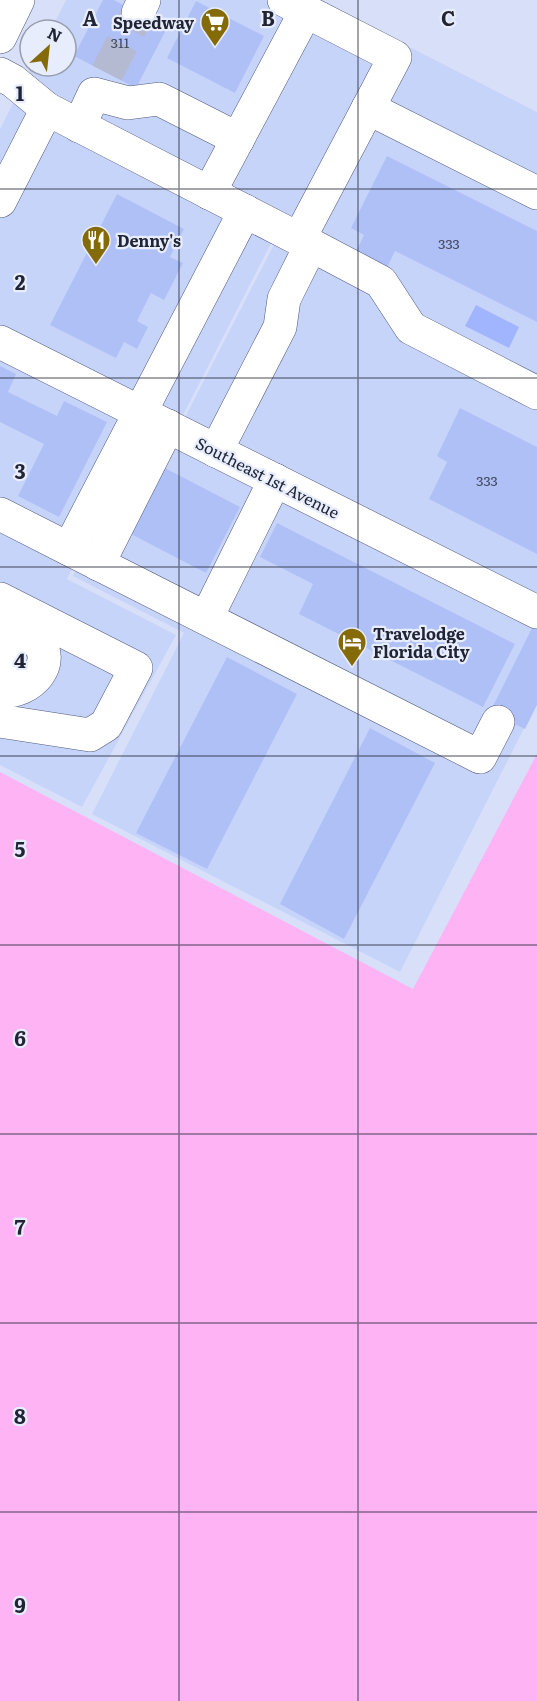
<svg xmlns="http://www.w3.org/2000/svg" width="537" height="1701" viewBox="0 0 537 1701" font-family="Literata,serif">
  <style>
    .built { fill: #c7d4fa }
    .green { fill: #feb3f4 }
    .water { fill: #a0b5fe }
    .building { fill: #afc0f7 }
    .lines { fill: none; stroke-linecap: round; stroke-linejoin: round }
    .minor-tunnel { stroke: #b3bad1; stroke-width: 33; stroke-dasharray: 33 16; stroke-linecap: butt }
    .minor-casing { stroke: #4f597c; stroke-width: 34 }
    .highway-casing { stroke: #4f597c; stroke-width: 34 }
    .minor { stroke: #fff; stroke-width: 33 }
    .highway { stroke: #fff; stroke-width: 33 }
    .grid { fill: none; stroke: #202433; stroke-width: 1.5; stroke-opacity: 0.55 }
    .labels { text-anchor: middle; dominant-baseline: central; stroke-width: 4.5; stroke-linejoin: round; paint-order: stroke }
    .number-label { font-size: 14px; fill: #444b64 }
    .poi-label { font-size: 16px; font-weight: bold; fill: #202433; stroke: #e8edfe; text-anchor: start }
    .street-label { font-size: 16px; fill: #202433; stroke: #e8edfe }
    .grid-label { font-size: 20px; text-anchor: middle; font-weight: bold; fill: #202433; stroke: #e8edfe; stroke-width: 4.5; stroke-linejoin: round; paint-order: stroke }
  </style>
  <rect width="100%" height="100%" fill="#d8e0f9"/>
  <!-- built -->
  <g class="built">
    <polygon points="66,0 316,0 218,190 282,222 179,423 152,410 67,579 176,635 82,807 0,765 0,129 32,66 66,66 66,30 51,30"/>
    <polygon points="323,3 537,112 537,591 529,603 181,425 287,219 224,188"/>
    <polygon points="151,425 537,598 537,703 400,972 92,814 184,633 73,576"/>
  </g>
  <!-- green -->
  <polygon class="green" points="537,754 537,1701 0,1701 0,772 413,989"/>
  <!-- water -->
  <polygon class="water" points="476,305 519,327 509,348 465,326"/>
  <!-- building -->
  <g class="building">
    <polygon points="103,0 114,0 167,28 136,88 74,56"/>
    <polygon points="196,1 264,36 235,93 167,58"/>
    <polygon points="387,156 537,231 537,322 395,251 381,280 350,264 364,235 351,228"/>
    <polygon points="117,194 184,229 170,257 183,263 164,300 151,293 137,321 148,327 137,349 124,342 116,358 50,325"/>
    <polygon points="0,366 16,374 8,392 57,416 64,401 107,422 59,517 18,496 44,444 0,422"/>
    <polygon points="460,408 537,447 537,554 429,499 447,462 437,456"/>
    <polygon points="163,467 240,507 206,573 129,533"/>
    <polygon points="277,523 515,644 483,707 299,614 313,584 260,557"/>
    <polygon points="537,618 537,705 525,729 490,712"/>
    <polygon points="227,657 297,694 207,869 136,833"/>
    <polygon points="370,728 435,763 344,939 280,904"/>
  </g>
  <g class="lines">
    <!-- minor-tunnel -->
    <polyline class="minor-tunnel" points="107,73 138,13"/>
    <!-- minor casing -->
    <g class="minor-casing">
      <g id="minor">
        <polyline points="138,13 144,0"/>
        <polyline points="0,74 13,81 47,109"/>
        <polyline points="368,108 537,193"/>
        <polyline points="79,126 94,94 128,103 159,99 238,139"/>
        <polyline points="209,193 306,11"/>
        <polyline points="0,201 47,109 299,239"/>
        <polyline points="311,245 381,282 411,328 537,393"/>
        <polyline points="0,342 537,612"/>
        <polyline points="216,451 280,327 284,299 311,245 299,239 395,57 284,0"/>
        <polyline points="0,514 69,549 245,211"/>
        <polyline points="69,549 480,757 498,722"/>
        <polyline points="98,564 168,426"/>
        <polyline points="0,599 136,668 106,725 90,735 0,721"/>
        <polyline points="0,616 7,620 16,638 0,673"/>
        <polyline points="207,617 275,480"/>
        <path d="M0,691c30,3 60,-29 35,-53 -8,-7 -19,-12 -28,-18"/>
      </g>
    </g>
    <!-- highway casing -->
    <g class="highway-casing">
      <polyline id="highway" points="0,37 18,0"/>
    </g>
    <!-- minor -->
    <use href="#minor" class="minor"/>
    <!-- highway -->
    <use href="#highway" class="highway"/>
  </g>
  <!-- grid -->
  <path class="grid" d="M179,0v1701M358,0v1701M0,189h537M0,378h537M0,567h537M0,756h537M0,945h537M0,1134h537M0,1323h537M0,1512h537"/>
  <!-- icons -->
  <defs>
    <g id="supermarket-pin" transform="scale(1.5)"><path d="M0 17L-7.5 6A9.5 9.5 0 1 1 7.5 6Z" fill="#856b07" stroke="#e8edfe"/><path d="M-6-5.5h2.5l.6 2H6L4.5 2H-2.5L-4.4-4H-6ZM-1.5 3.2a1.3 1.3 0 1 0 .1 0ZM3 3.2a1.3 1.3 0 1 0 .1 0Z" fill="#fff"/></g>
    <g id="restaurant-pin" transform="scale(1.5)"><path d="M0 17L-7.5 6A9.5 9.5 0 1 1 7.5 6Z" fill="#856b07" stroke="#e8edfe"/><path d="M-5-6h1v4h1v-4h1v4h1v-4h1v5L-1.5 .5V6h-2V.5L-5-1ZM5-6V6H3V1.5H1.5Q1.5-4 5-6Z" fill="#fff"/></g>
    <g id="hotel-pin" transform="scale(1.5)"><path d="M0 17L-7.5 6A9.5 9.5 0 1 1 7.5 6Z" fill="#856b07" stroke="#e8edfe"/><path d="M-6-4.5h1.5V1H6V5H4.5V3h-9V5H-6ZM-4 0a1.8 1.8 0 1 1 3.6 0ZM.5 0V-2.5h3Q6-2.5 6 0Z" fill="#fff"/></g>
  </defs>
  <g fill-rule="evenodd">
    <use href="#supermarket-pin" x="215" y="22"/>
    <use href="#restaurant-pin" x="96" y="240"/>
    <use href="#hotel-pin" x="352" y="642"/>
  </g>
  <g class="labels">
    <!-- number labels -->
    <g class="number-label">
      <text x="120" y="42">311</text>
      <text x="449" y="243">333</text>
      <text x="487" y="480">333</text>
    </g>
    <!-- poi labels -->
    <g class="poi-label">
      <text x="194" y="22" text-anchor="end">Speedway</text>
      <text x="117" y="240">Denny's</text>
      <text x="373" y="633">Travelodge<tspan x="373" dy="18">Florida City</tspan></text>
    </g>
    <!-- street labels -->
    <g class="street-label">
      <text transform="translate(268 477) rotate(27)">Southeast 1st Avenue</text>
    </g>
  </g>
  <g class="grid-label">
    <text x="90" y="26">A</text>
    <text x="268" y="26">B</text>
    <text x="448" y="26">C</text>
    <text x="20" y="101">1</text>
    <text x="20" y="290">2</text>
    <text x="20" y="479">3</text>
    <text x="20" y="668">4</text>
    <text x="20" y="857">5</text>
    <text x="20" y="1046">6</text>
    <text x="20" y="1235">7</text>
    <text x="20" y="1424">8</text>
    <text x="20" y="1613">9</text>
  </g>
  <!-- north arrow -->
  <g transform="translate(48 48) rotate(27)"><circle r="28" fill="#e8edfe" stroke="#989dad" stroke-width="1.5"/>
  <path d="M0-4.5L10 22L0 15L-10 22Z" fill="#856b07"/>
  <text y="-9" font-size="16" font-weight="bold" text-anchor="middle" fill="#202433">N</text>
  </g>
</svg>
